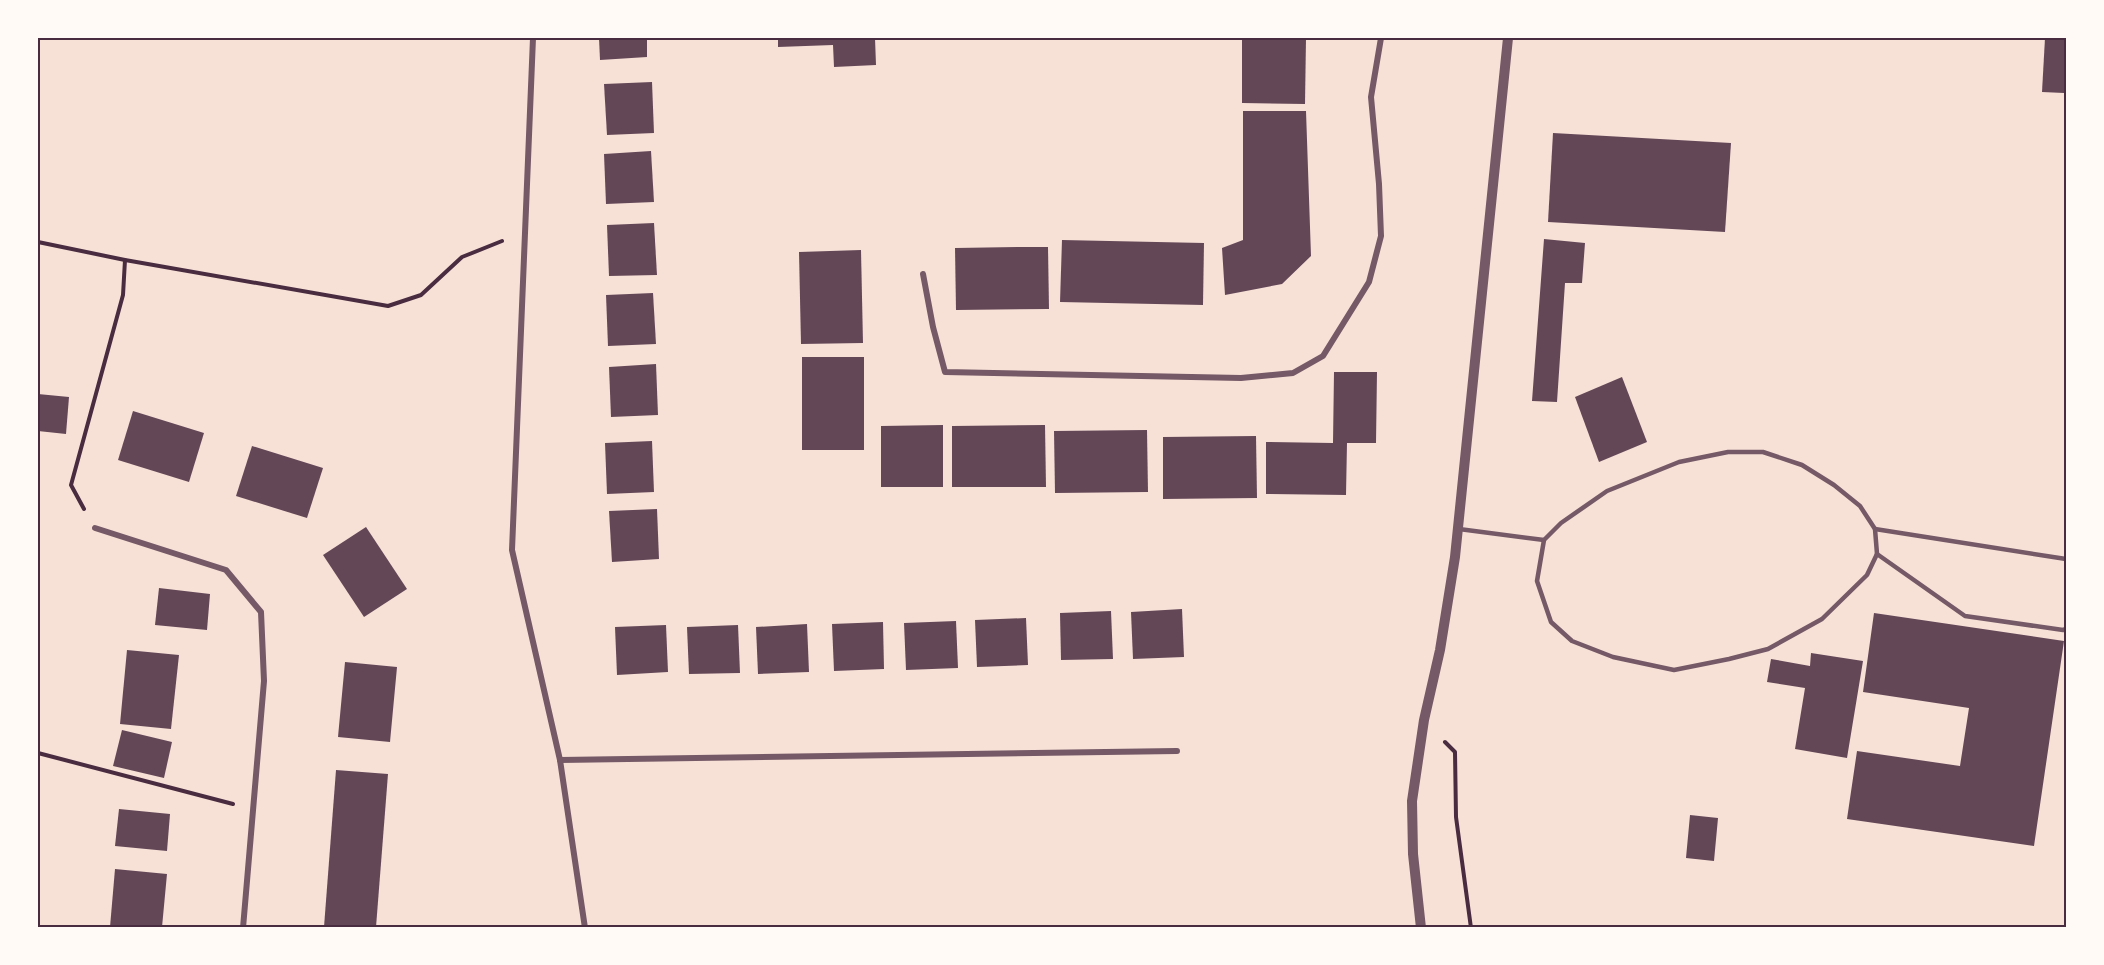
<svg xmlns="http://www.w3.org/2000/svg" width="2104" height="965" viewBox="0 0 2104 965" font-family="'Titillium Web',sans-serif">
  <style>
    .building { fill: #644757 }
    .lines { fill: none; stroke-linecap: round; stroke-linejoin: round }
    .path { stroke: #4a2c40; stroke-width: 4 }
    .service { stroke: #755966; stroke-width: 4.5 }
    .minor { stroke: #755966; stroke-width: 6 }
    .tertiary { stroke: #755966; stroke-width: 10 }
    .neatline { fill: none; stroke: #4a2c40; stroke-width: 2 }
  </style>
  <rect width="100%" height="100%" fill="#f7e1d7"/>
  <!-- building -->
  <g class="building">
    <polygon points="599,38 647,38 647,57 600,60"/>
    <polygon points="778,38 875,38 876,65 834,67 833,45 778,47"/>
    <polygon points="1242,38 1306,38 1305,104 1242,103"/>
    <polygon points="2045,38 2066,38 2064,93 2042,92"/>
    <polygon points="652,82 654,133 607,135 604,84"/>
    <polygon points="1243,111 1306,111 1311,256 1282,284 1225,295 1222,248 1243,240"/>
    <polygon points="1553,133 1731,143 1725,232 1548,222"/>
    <polygon points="651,151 654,202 606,204 604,154"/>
    <polygon points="654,223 657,275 609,276 607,225"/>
    <polygon points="1544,239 1585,243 1582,283 1565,283 1557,402 1532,401"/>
    <polygon points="1062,240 1204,243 1203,305 1060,302"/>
    <polygon points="1017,247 1048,247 1049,309 956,310 955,248"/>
    <polygon points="861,250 863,343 801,344 799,252"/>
    <polygon points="653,293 656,344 608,346 606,295"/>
    <rect x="802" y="357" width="62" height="93"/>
    <polygon points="656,364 658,415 611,417 609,367"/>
    <polygon points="1334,372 1377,372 1376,443 1347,443 1346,495 1266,494 1266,442 1333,443"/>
    <polygon points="1622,377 1647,442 1599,462 1575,397"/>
    <polygon points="38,394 69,397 66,434 38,431"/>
    <polygon points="133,411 204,433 189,482 118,460"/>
    <polygon points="943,425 943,487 881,487 881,426"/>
    <polygon points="1045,425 1046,487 952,487 952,426"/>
    <polygon points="1147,430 1148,492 1055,493 1054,431"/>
    <polygon points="1256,436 1257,498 1163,499 1163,437"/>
    <polygon points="652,441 654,492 607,494 605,443"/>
    <polygon points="252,446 323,468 307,518 236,496"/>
    <polygon points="657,509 659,559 612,562 609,511"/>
    <polygon points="366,527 407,589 364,617 323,555"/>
    <polygon points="159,588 210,594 207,630 155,625"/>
    <polygon points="1182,609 1184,657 1133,659 1131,612"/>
    <polygon points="1111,611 1113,659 1061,660 1060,613"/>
    <polygon points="1874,613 2064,641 2034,846 1847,819 1857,751 1960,766 1969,708 1863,692"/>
    <polygon points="1026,618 1028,665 977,667 975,620"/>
    <polygon points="956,621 958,668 906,670 904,623"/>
    <polygon points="883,622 884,669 834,671 832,624"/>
    <polygon points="807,624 809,672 758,674 756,627"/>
    <polygon points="666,625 668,672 617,675 615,627"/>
    <polygon points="738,625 740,673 689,674 687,627"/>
    <polygon points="127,650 179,655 171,729 120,724"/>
    <polygon points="1811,653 1863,661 1847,758 1795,749 1805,688 1767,682 1771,659 1810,666"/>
    <polygon points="345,662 397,667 390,742 338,737"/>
    <polygon points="122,730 172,742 164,778 113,766"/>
    <polygon points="336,770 388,774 376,927 324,927"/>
    <polygon points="119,809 170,814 167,851 115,846"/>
    <polygon points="1690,815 1718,818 1714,861 1686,858"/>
    <polygon points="115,869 167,874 162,927 110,927"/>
  </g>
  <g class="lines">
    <!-- path -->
    <g class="path">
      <polyline points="38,242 125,260 388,306 421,295 462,257 502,241"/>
      <polyline points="84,509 71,485 123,295 125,260"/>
      <polyline points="1445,742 1455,752 1456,817 1471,928"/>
      <polyline points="38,753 233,804"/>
    </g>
    <!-- service -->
    <g class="service">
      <polyline points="1459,529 1544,540 1561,523 1607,491 1679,462 1728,452 1763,452 1802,465 1834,485 1860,506 1875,529 1877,554 1867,575 1822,619 1768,649 1729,659 1674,670 1613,657 1572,641 1551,622 1537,581 1544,540"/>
      <polyline points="1875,529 2066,559"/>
      <polyline points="1877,554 1965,616 2063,630 2066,629"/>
    </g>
    <!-- minor -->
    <g class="minor">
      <polyline points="533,38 512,550 560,760 585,928"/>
      <polyline points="923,274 933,327 945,372 1241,378 1293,373 1323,356 1369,282 1381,236 1379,184 1371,97 1381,38"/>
      <polyline points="95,528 226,570 261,612 264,681 243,928"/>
      <polyline points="560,760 1177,751"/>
    </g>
    <!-- tertiary -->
    <polyline class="tertiary" points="1421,928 1413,854 1412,801 1424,720 1440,650 1455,557 1508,38"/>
  </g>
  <!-- border -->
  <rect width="2104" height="965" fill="none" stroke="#fffaf5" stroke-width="78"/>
  <rect x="39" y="39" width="2026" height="887" class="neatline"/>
</svg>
